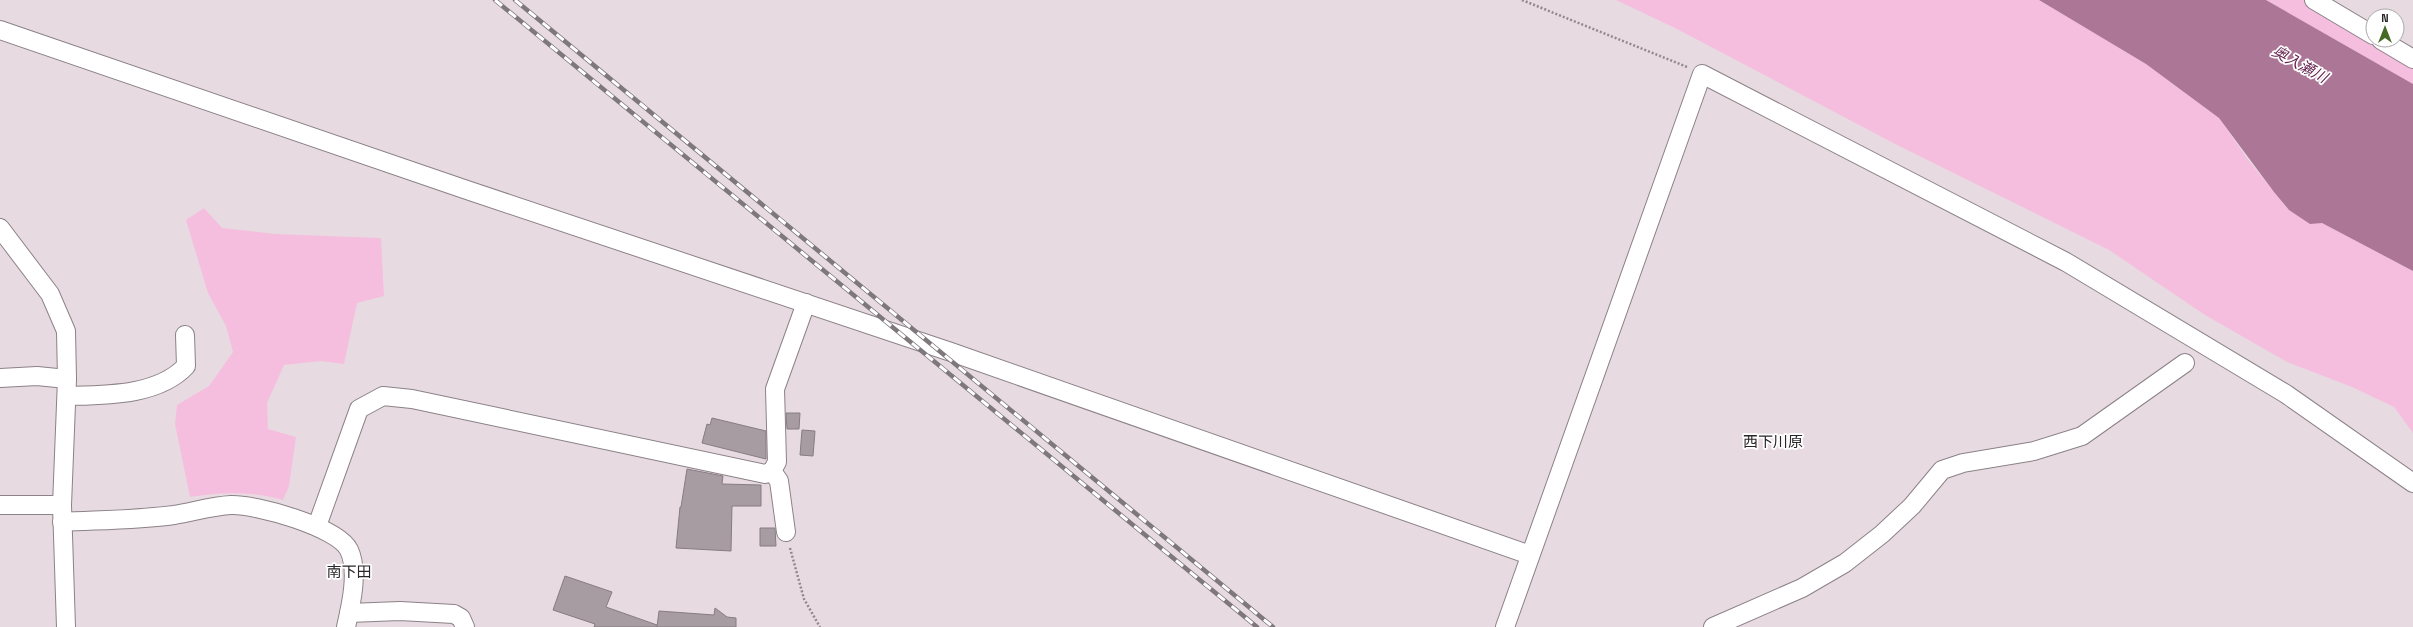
<svg xmlns="http://www.w3.org/2000/svg" width="2413" height="627" viewBox="0 0 2413 627" font-family="'Space Grotesk','Noto Sans JP',sans-serif">
  <style>
    .green { fill: #f5bede }
    .water { fill: #ac7797 }
    .building { fill: #a79ca2; stroke: #877c82 }
    .lines { fill: none; stroke-linecap: round; stroke-linejoin: round }
    .street-casing { stroke: #8b8187; stroke-width: 20 }
    .path { stroke: #91888c; stroke-width: 2.5; stroke-dasharray: 2 2; stroke-linecap: butt }
    .street { stroke: #fff; stroke-width: 18 }
    .rail-casing { stroke: #7e777b; stroke-width: 4.5 }
    .rail { stroke: #fff; stroke-width: 3; stroke-dasharray: 9; stroke-linecap: butt }
    .labels { text-anchor: middle; dominant-baseline: central; stroke-width: 3.5; stroke-linejoin: round; paint-order: stroke }
    .water-label { font-size: 15px; font-style: italic; fill: #65244f; stroke: #fff }
    .neighbourhood-label { font-size: 15px; fill: #2a2628; stroke: #fff }
  </style>
  <rect width="100%" height="100%" fill="#e7dbe1"/>
  <!-- green -->
  <g class="green">
    <polygon points="1616,0 2039,0 2146,64 2219,118 2249,161 2289,210 2322,223 2413,271 2413,433 2394,407 2352,387 2287,362 2205,315 2109,250 1897,145 1675,28"/>
    <polygon points="2266,0 2303,0 2413,66 2413,84"/>
    <path d="M204,208l18,20 53,6 106,4 3,58 -27,7 -13,61 -23,-3 -37,4 -17,38 1,26 28,8 -7,49 -6,14c-31,-9 -62,-8 -93,-3l-15,-73 2,-19 32,-19 24,-34 -7,-26 -18,-33 -22,-73z"/>
  </g>
  <!-- water -->
  <polygon class="water" points="2039,0 2266,0 2413,84 2413,271 2322,223 2310,224 2289,210 2274,192 2219,118 2146,64"/>
  <!-- building -->
  <g class="building">
    <polygon points="786,413 800,413 799,429 787,429"/>
    <polygon points="712,418 766,431 766,459 702,443 707,424 710,425"/>
    <polygon points="802,430 815,431 813,456 800,455"/>
    <polygon points="687,469 723,476 722,484 761,485 761,506 732,506 731,551 676,548 680,507 681,507"/>
    <polygon points="760,528 775,528 776,546 760,546"/>
    <polygon points="565,576 612,592 606,607 657,625 656,627 594,627 595,624 553,610"/>
    <polygon points="715,608 727,617 736,618 736,627 657,627 659,611 714,615"/>
  </g>
  <g class="lines">
    <!-- street casing -->
    <g class="street-casing">
      <g id="street">
        <polyline points="2314,0 2373,35"/>
        <polyline points="0,30 464,189 951,352 1530,555"/>
        <polyline points="2381,40 2413,59"/>
        <polyline points="0,228 50,294 66,331 67,379 62,505 66,627"/>
        <polyline points="0,378 37,376 67,379"/>
        <path d="M67,396c38,-1 91,0 119,-30l-1,-31"/>
        <polyline points="772,471 779,481 786,532"/>
        <polyline points="0,505 62,505"/>
        <path d="M62,522c37,-2 75,-2 112,-7 19,-3 38,-9 57,-10 24,-1 107,22 118,45 10,21 2,55 -3,77"/>
        <polyline points="317,526 359,409 383,396 412,399 765,474 772,471 777,462 775,389 806,303"/>
        <polyline points="349,613 400,611 454,614 461,618 465,627"/>
        <polyline points="1505,627 1702,74 2066,262 2286,394 2413,483"/>
        <polyline points="1713,627 1802,588 1845,563 1882,534 1912,506 1942,470 1963,463 2034,451 2082,436 2185,363"/>
      </g>
    </g>
    <!-- path -->
    <g class="path">
      <polyline points="1522,0 1687,67"/>
      <polyline points="790,548 804,599 820,627"/>
    </g>
    <!-- street -->
    <use href="#street" class="street"/>
    <!-- rail casing -->
    <g class="rail-casing">
      <g id="rail">
        <polyline points="495,0 1257,627"/>
        <polyline points="515,0 1273,627"/>
      </g>
    </g>
    <!-- rail -->
    <use href="#rail" class="rail"/>
  </g>
  <g class="labels">
    <!-- water labels -->
    <g class="water-label">
      <text transform="translate(2300 64) rotate(29)">奥入瀬川</text>
    </g>
    <!-- neighbourhood labels -->
    <g class="neighbourhood-label">
      <text x="1773" y="441">西下川原</text>
      <text x="349" y="571">南下田</text>
    </g>
  </g>
  <!-- north arrow -->
  <g transform="translate(2385 28)"><circle r="19" fill="#ffffff" stroke="#aaa8a9"/>
  <path d="M0-3L7 15L0 10L-7 15Z" fill="#466b25"/>
  <text y="-6" font-size="11" font-weight="bold" text-anchor="middle" fill="#2a2628">N</text>
  </g>
</svg>
